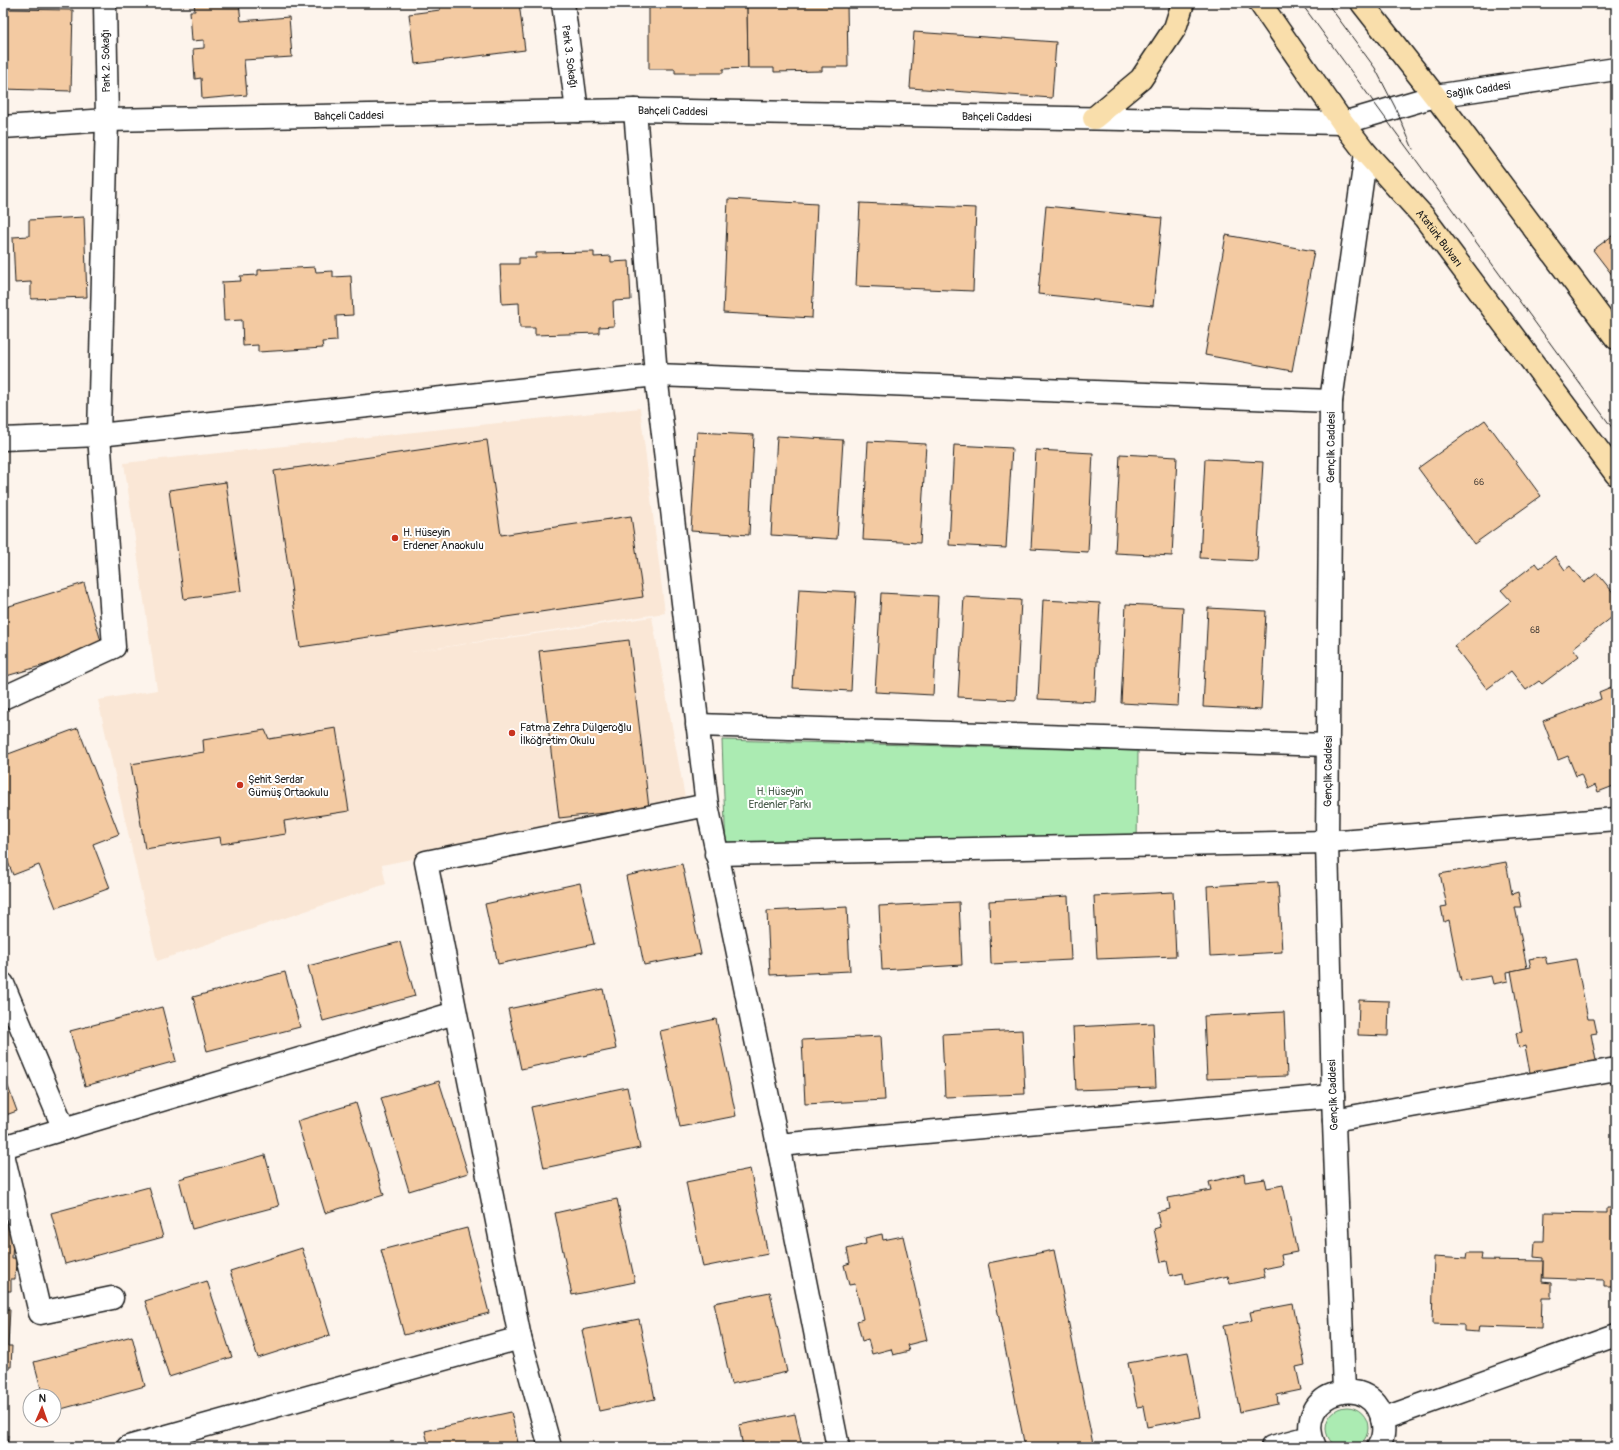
<svg xmlns="http://www.w3.org/2000/svg" width="1619" height="1450" viewBox="0 0 1619 1450" font-family="Pangolin,sans-serif">
  <style>
    .built { fill: #fae7d6 }
    .green { fill: #abebb2; stroke: #648467 }
    .building { fill: #f3caa2; stroke: #1c1c1c }
    .lines { fill: none; stroke-linecap: round; stroke-linejoin: round }
    .minor-casing { stroke: #1c1c1c; stroke-width: 25 }
    .primary-casing { stroke: #1c1c1c; stroke-width: 25 }
    .minor { stroke: #fff; stroke-width: 22 }
    .primary { stroke: #f9deab; stroke-width: 22 }
    .tram { stroke: #1c1c1c; stroke-width: 1 }
    .poi-dot { fill: #c8321e; stroke: #fff; stroke-width: 1.5 }
    .labels { text-anchor: middle; dominant-baseline: central; stroke-width: 4; stroke-linejoin: round; paint-order: stroke }
    .number-label { font-size: 9px; fill: #52483e }
    .street-label { font-size: 11px; fill: #1c1c1c; stroke: #fff }
    .poi-label { font-size: 11px; fill: #1c1c1c; stroke: #fff; text-anchor: start }
    .park-label { font-size: 11px; fill: #475a49; stroke: #fff }
  </style>
  <rect width="100%" height="100%" fill="#fdf4ec"/>
  <filter id="ink" filterUnits="userSpaceOnUse"><feTurbulence type="fractalNoise" baseFrequency=".025" numOctaves="2"/><feDisplacementMap in="SourceGraphic" scale="8" xChannelSelector="R" yChannelSelector="G"/><feConvolveMatrix kernelMatrix="1 2 1 2 8 2 1 2 1" color-interpolation-filters="sRGB"/></filter>
  <g filter="url(#ink)">
    <!-- built -->
    <polygon class="built" points="640,408 665,613 411,652 652,617 686,803 382,865 386,884 157,961 98,700 157,690 124,463"/>
    <!-- green -->
    <g class="green">
      <polygon points="722,740 1138,751 1137,846 726,854"/>
      <circle cx="1347" cy="1428" r="21"/>
    </g>
    <!-- building -->
    <g class="building">
      <polygon points="194,3 239,3 241,21 289,17 292,57 244,60 247,95 202,99 201,78 195,79 193,49 204,48 204,40 192,41 190,11 195,11"/>
      <polygon points="439,3 519,3 525,50 415,64 409,14 440,10"/>
      <polygon points="649,3 747,3 748,68 723,69 723,73 675,73 675,69 649,69"/>
      <polygon points="747,3 847,3 848,67 822,67 822,71 774,72 774,68 748,68"/>
      <polygon points="3,9 73,10 71,91 3,89"/>
      <polygon points="914,32 1056,42 1052,98 910,88"/>
      <polygon points="728,199 817,204 812,318 723,313"/>
      <polygon points="860,203 976,208 973,291 856,286"/>
      <polygon points="1046,206 1162,218 1153,306 1038,294"/>
      <polygon points="84,217 87,297 31,299 31,282 15,283 13,237 29,236 29,220"/>
      <polygon points="1616,233 1616,280 1593,250"/>
      <polygon points="1226,235 1314,251 1292,371 1205,355"/>
      <polygon points="594,252 594,257 611,256 611,262 629,261 631,300 613,301 614,326 599,327 599,333 535,335 535,328 520,328 519,303 502,304 500,264 519,264 519,258 536,258 536,253"/>
      <polygon points="315,267 316,272 333,271 333,277 351,276 353,315 336,316 337,341 322,342 323,348 258,352 258,345 243,346 242,320 224,321 222,282 241,281 240,276 258,275 258,270"/>
      <polygon points="1485,420 1541,496 1474,544 1418,468"/>
      <polygon points="697,432 754,435 749,535 691,531"/>
      <polygon points="777,436 843,440 837,539 771,535"/>
      <polygon points="487,440 501,535 631,516 643,597 300,647 274,471"/>
      <polygon points="868,441 926,444 920,543 863,540"/>
      <polygon points="954,445 1012,448 1006,548 949,545"/>
      <polygon points="1036,450 1093,453 1088,552 1031,549"/>
      <polygon points="1120,454 1177,457 1172,556 1115,553"/>
      <polygon points="1205,459 1263,462 1257,561 1200,558"/>
      <polygon points="226,482 241,591 184,599 169,490"/>
      <polygon points="1555,556 1565,570 1570,566 1584,583 1597,573 1616,596 1616,614 1573,648 1579,656 1542,684 1539,681 1526,690 1511,671 1487,689 1454,646 1511,601 1501,590 1536,563 1540,568"/>
      <polygon points="84,583 103,648 3,677 3,608"/>
      <polygon points="799,589 856,592 851,691 793,688"/>
      <polygon points="881,593 938,596 933,695 875,692"/>
      <polygon points="964,597 1021,600 1016,700 958,697"/>
      <polygon points="1043,600 1100,603 1095,702 1038,699"/>
      <polygon points="1126,604 1183,607 1178,706 1121,703"/>
      <polygon points="1208,608 1266,611 1261,710 1203,707"/>
      <polygon points="629,640 649,808 559,818 539,651"/>
      <polygon points="1616,685 1616,785 1598,792 1595,785 1587,789 1581,774 1576,776 1568,756 1558,760 1543,721 1601,699 1599,692"/>
      <polygon points="78,728 119,834 93,844 110,888 56,908 39,865 13,875 3,849 3,756"/>
      <polygon points="336,728 349,811 284,821 286,834 221,844 220,837 145,849 131,764 204,752 203,740 265,730 269,739"/>
      <polygon points="1506,862 1512,894 1518,892 1521,907 1515,907 1527,968 1507,972 1508,981 1493,984 1491,976 1461,981 1449,920 1444,922 1441,907 1447,906 1440,874"/>
      <polygon points="682,864 701,954 644,965 626,876"/>
      <polygon points="1278,882 1282,952 1210,956 1207,886"/>
      <polygon points="580,883 594,944 498,964 485,904"/>
      <polygon points="1173,892 1176,956 1097,959 1094,896"/>
      <polygon points="1068,896 1071,960 991,964 989,901"/>
      <polygon points="959,902 962,965 882,970 879,906"/>
      <polygon points="847,907 850,971 770,975 767,911"/>
      <polygon points="400,942 415,996 323,1021 308,966"/>
      <polygon points="1545,956 1547,964 1576,959 1588,1019 1594,1019 1597,1033 1591,1034 1597,1066 1531,1078 1525,1046 1519,1048 1516,1033 1522,1032 1511,971 1531,967 1529,959"/>
      <polygon points="285,972 300,1027 207,1051 193,997"/>
      <polygon points="603,989 616,1049 521,1069 508,1009"/>
      <polygon points="1359,1000 1389,1001 1388,1036 1358,1035"/>
      <polygon points="162,1007 176,1061 85,1086 70,1031"/>
      <polygon points="1284,1012 1287,1076 1207,1079 1204,1016"/>
      <polygon points="716,1019 736,1116 680,1127 660,1031"/>
      <polygon points="1153,1023 1156,1087 1076,1090 1073,1027"/>
      <polygon points="1022,1030 1025,1094 945,1097 942,1034"/>
      <polygon points="881,1036 885,1100 805,1104 802,1040"/>
      <polygon points="3,1073 17,1111 3,1116"/>
      <polygon points="439,1081 468,1173 409,1191 381,1098"/>
      <polygon points="627,1087 640,1148 544,1168 531,1107"/>
      <polygon points="356,1103 384,1195 325,1213 297,1121"/>
      <polygon points="265,1155 279,1206 192,1229 179,1179"/>
      <polygon points="750,1169 768,1254 703,1267 686,1182"/>
      <polygon points="1244,1174 1245,1182 1265,1179 1267,1188 1283,1185 1297,1252 1281,1255 1283,1265 1263,1269 1265,1277 1230,1284 1228,1276 1185,1285 1183,1273 1170,1276 1167,1261 1161,1262 1154,1229 1160,1227 1157,1212 1170,1209 1168,1198 1211,1190 1209,1182"/>
      <polygon points="149,1187 163,1237 65,1264 51,1213"/>
      <polygon points="617,1199 635,1282 572,1295 555,1213"/>
      <polygon points="1607,1208 1616,1208 1616,1286 1604,1286 1604,1280 1543,1278 1543,1258 1534,1257 1535,1241 1544,1241 1545,1212 1607,1213"/>
      <polygon points="3,1220 14,1220 12,1258 16,1258 15,1279 11,1279 11,1291 3,1291"/>
      <polygon points="467,1228 489,1313 404,1335 381,1250"/>
      <polygon points="882,1234 883,1240 903,1236 927,1340 907,1345 909,1351 893,1355 891,1349 872,1354 868,1339 862,1341 857,1321 863,1319 855,1284 849,1285 844,1265 850,1263 847,1249 866,1244 865,1238"/>
      <polygon points="302,1248 330,1335 258,1358 230,1271"/>
      <polygon points="1054,1250 1093,1444 1078,1447 1025,1447 988,1263"/>
      <polygon points="1467,1253 1482,1253 1481,1260 1543,1261 1542,1282 1551,1283 1551,1298 1542,1298 1541,1328 1479,1326 1478,1332 1464,1331 1464,1325 1432,1324 1434,1257 1466,1259"/>
      <polygon points="207,1281 232,1357 169,1377 145,1301"/>
      <polygon points="770,1292 787,1372 731,1384 714,1303"/>
      <polygon points="1293,1304 1305,1365 1296,1367 1301,1390 1277,1395 1278,1404 1240,1412 1223,1326 1252,1321 1250,1312"/>
      <polygon points="3,1309 10,1309 8,1346 12,1346 11,1367 7,1367 7,1379 3,1379"/>
      <polygon points="639,1319 655,1399 599,1411 582,1330"/>
      <polygon points="132,1336 145,1386 54,1411 54,1396 43,1396 34,1362"/>
      <polygon points="1188,1352 1200,1417 1147,1427 1143,1406 1137,1407 1128,1363"/>
      <polygon points="3,1398 6,1398 4,1435 8,1435 7,1447 3,1447"/>
      <polygon points="511,1412 519,1447 429,1447 425,1431"/>
      <polygon points="795,1414 802,1447 743,1447 739,1425"/>
      <polygon points="663,1441 665,1447 634,1447"/>
    </g>
    <g class="lines">
      <!-- minor casing -->
      <g class="minor-casing">
        <g id="minor">
          <path id="s1" d="M563,3l14,108"/>
          <polyline points="635,110 656,375 707,805 778,1145 838,1447"/>
          <path id="s2" d="M3,127l104,-7 528,-10 708,13 92,-27 181,-27"/>
          <polyline points="3,439 99,435 656,375 1331,401"/>
          <polyline points="3,698 114,647 99,435 107,120 105,3"/>
          <polyline points="697,725 1328,745"/>
          <polyline points="716,854 1327,842 1616,819"/>
          <polyline points="3,984 64,1129"/>
          <polyline points="1334,1120 1616,1069"/>
          <polyline points="778,1145 1333,1096"/>
          <polyline points="3,1147 455,1013"/>
          <polyline points="3,1154 40,1313 112,1298"/>
          <path id="s3" d="M1344,1391l-11,-295 -6,-254 4,-441 35,-248"/>
          <polyline points="1382,1419 1616,1335"/>
          <polyline points="128,1447 520,1338"/>
          <polyline points="550,1447 520,1338 426,862 707,805"/>
          <polyline points="1272,1447 1310,1437"/>
          <path d="M1315,1447c-26,-58 63,-78 68,-23 1,8 0,16 -5,23"/>
        </g>
      </g>
      <!-- primary casing -->
      <g class="primary-casing">
        <g id="primary">
          <path id="s4" d="M1260,3l83,120 23,30 58,64 192,257"/>
          <polyline points="1362,3 1435,96 1616,338"/>
          <polyline points="1094,118 1141,79 1175,28 1183,3"/>
        </g>
      </g>
      <!-- minor -->
      <use href="#minor" class="minor"/>
      <!-- primary -->
      <use href="#primary" class="primary"/>
      <!-- tram -->
      <g class="tram">
        <polyline points="1301,3 1616,433"/>
        <polyline points="1327,3 1375,68 1395,107 1413,149"/>
      </g>
    </g>
  </g>
  <!-- markers -->
  <g class="poi-dot">
    <circle cx="395" cy="538" r="4"/>
    <circle cx="512" cy="733" r="4"/>
    <circle cx="240" cy="785" r="4"/>
  </g>
  <g class="labels">
    <!-- number labels -->
    <g class="number-label">
      <text x="1479" y="482">66</text>
      <text x="1535" y="630">68</text>
    </g>
    <!-- street labels -->
    <g class="street-label">
      <text stroke="none"><textPath href="#s1" startOffset="54">Park 3. Sokağı</textPath></text>
      <text transform="translate(106 61) rotate(-91)">Park 2. Sokağı</text>
      <text stroke="none"><textPath href="#s2" startOffset="1480">Sağlık Caddesi</textPath></text>
      <text stroke="none"><textPath href="#s2" startOffset="670">Bahçeli Caddesi</textPath></text>
      <text stroke="none"><textPath href="#s2" startOffset="346">Bahçeli Caddesi</textPath></text>
      <text stroke="none"><textPath href="#s2" startOffset="994">Bahçeli Caddesi</textPath></text>
      <text stroke="none"><textPath href="#s4" startOffset="296">Atatürk Bulvarı</textPath></text>
      <text stroke="none"><textPath href="#s3" startOffset="944">Gençlik Caddesi</textPath></text>
      <text stroke="none"><textPath href="#s3" startOffset="620">Gençlik Caddesi</textPath></text>
      <text transform="translate(1333 1095) rotate(-92)">Gençlik Caddesi</text>
    </g>
    <!-- poi labels -->
    <g class="poi-label">
      <text x="403" y="532">H. Hüseyin<tspan x="403" dy="13">Erdener Anaokulu</tspan></text>
      <text x="520" y="727">Fatma Zehra Dülgeroğlu<tspan x="520" dy="13">İlköğretim Okulu</tspan></text>
      <text x="248" y="779">Şehit Serdar<tspan x="248" dy="13">Gümüş Ortaokulu</tspan></text>
    </g>
    <!-- park labels -->
    <g class="park-label">
      <text x="780" y="791">H. Hüseyin<tspan x="780" dy="13">Erdenler Parkı</tspan></text>
    </g>
  </g>
  <!-- margin -->
  <rect width="1619" height="1450" fill="none" stroke="#fff" stroke-width="16"/>
  <rect x="8" y="8" width="1603" height="1434" fill="none" stroke="#1c1c1c" stroke-width="1.5" filter="url(#ink)"/>
  <!-- north arrow -->
  <g transform="translate(42 1408) rotate(2)"><circle r="19" fill="#ffffff" stroke="#a4a4a4"/>
  <path d="M0-3L7 15L0 10L-7 15Z" fill="#c8321e"/>
  <text y="-6" font-size="11" font-weight="bold" text-anchor="middle" fill="#1c1c1c">N</text>
  </g>
</svg>
